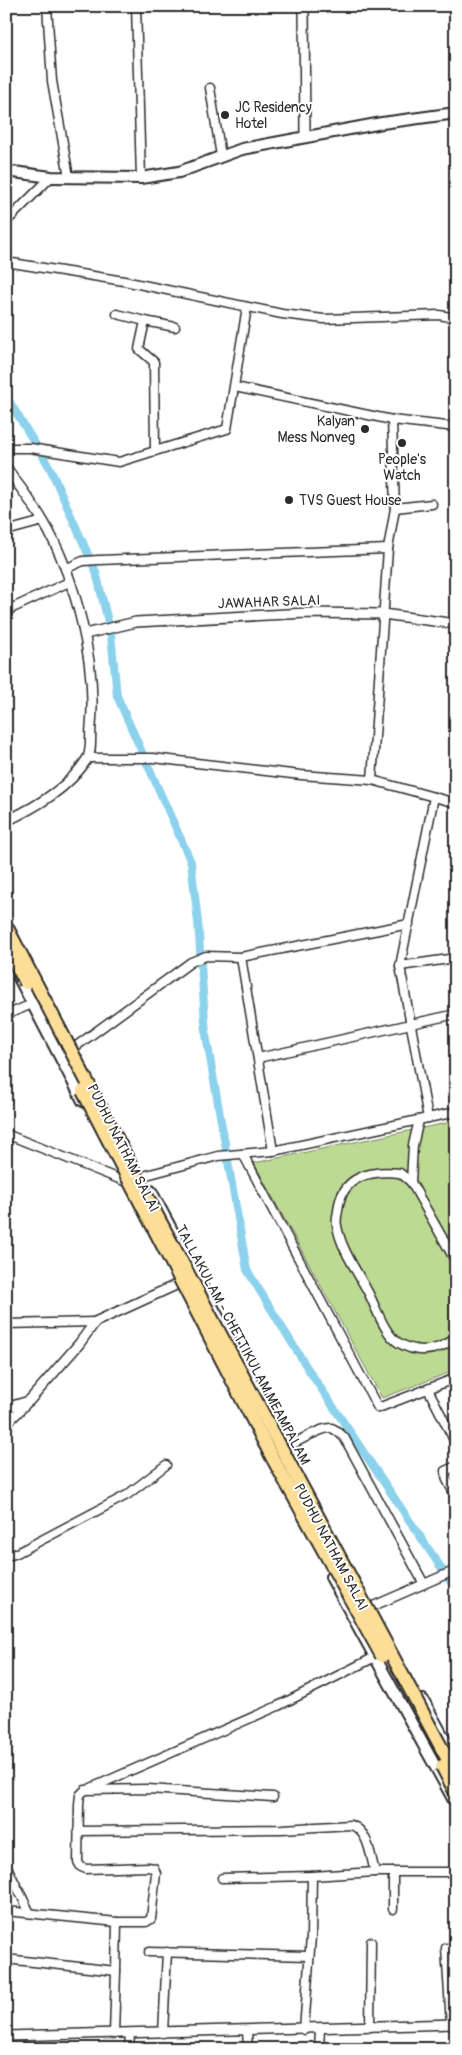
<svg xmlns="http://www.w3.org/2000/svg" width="462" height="2055" viewBox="0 0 462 2055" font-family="Pangolin,sans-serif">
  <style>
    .green { fill: #bdda93; stroke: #74825f }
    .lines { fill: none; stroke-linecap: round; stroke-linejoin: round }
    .canal { stroke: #8cd2ed; stroke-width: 8 }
    .minor-casing { stroke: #2b2b2b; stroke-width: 11 }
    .tertiary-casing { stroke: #2b2b2b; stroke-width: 12 }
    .secondary-casing { stroke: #2b2b2b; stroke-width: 14 }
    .minor { stroke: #fff; stroke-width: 8 }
    .tertiary { stroke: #fff; stroke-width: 9 }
    .secondary { stroke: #fff; stroke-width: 10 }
    .trunk-bridge-casing { stroke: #2b2b2b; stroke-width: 16; stroke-linecap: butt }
    .trunk-bridge { stroke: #fdde96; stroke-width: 12 }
    .poi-dot { fill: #2b2b2b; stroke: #fff; stroke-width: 2 }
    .labels { text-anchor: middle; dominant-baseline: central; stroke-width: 4; stroke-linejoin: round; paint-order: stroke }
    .poi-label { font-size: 14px; fill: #2b2b2b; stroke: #fff; text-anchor: start }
    .street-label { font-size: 14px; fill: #2b2b2b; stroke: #fff }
  </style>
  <rect width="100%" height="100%" fill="#fff"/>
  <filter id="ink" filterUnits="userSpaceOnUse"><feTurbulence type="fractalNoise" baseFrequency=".02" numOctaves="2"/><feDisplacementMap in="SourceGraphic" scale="10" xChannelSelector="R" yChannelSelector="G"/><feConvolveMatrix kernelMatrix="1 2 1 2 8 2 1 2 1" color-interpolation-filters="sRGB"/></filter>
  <g filter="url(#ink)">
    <!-- green -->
    <polygon class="green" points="456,1121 456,1370 382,1398 254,1163"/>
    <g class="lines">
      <!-- canal -->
      <polyline class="canal" points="6,396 50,468 96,572 111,634 117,696 191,862 198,922 206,1035 247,1270 308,1369 456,1590"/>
      <!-- minor casing -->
      <g class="minor-casing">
        <g id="minor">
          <polyline points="47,6 52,81 69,177"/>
          <polyline points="136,6 141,178"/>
          <polyline points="210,88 221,156"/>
          <polyline points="6,222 51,177"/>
          <polyline points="6,262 124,281 282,314 324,319 439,315 456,318"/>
          <polyline points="117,314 145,321 139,349 154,362 155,451"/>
          <polyline points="145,321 175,327"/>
          <polyline points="235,387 392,420 456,427"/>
          <polyline points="6,448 30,448 119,462 227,429 247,307"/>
          <polyline points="395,508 432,504"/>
          <polyline points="6,531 43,521"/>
          <polyline points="65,569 83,561 99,560 388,549"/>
          <polyline points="6,611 69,582"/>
          <polyline points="88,758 153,758 301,775 372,780 456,803"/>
          <polyline points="372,780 388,549 395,508 392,420"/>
          <polyline points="400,966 456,958"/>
          <polyline points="6,1015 32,1004"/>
          <polyline points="60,1056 75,1047 191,962 206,956 241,957"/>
          <polyline points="258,1058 456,1014"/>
          <polyline points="428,1118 400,966 434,797"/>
          <polyline points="6,1134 124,1181 218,1156 273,1151 456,1112"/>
          <polyline points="273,1151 241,957 409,924"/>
          <polyline points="243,1154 378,1408 456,1378"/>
          <polyline points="411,1182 413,1145 419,1120"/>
          <path d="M456,1262l-45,-80 -11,-9c-30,-3 -59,3 -62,38 -1,4 -2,10 -1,15 4,23 20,45 31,66 8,15 16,42 31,51 20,12 39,8 57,-5"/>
          <polyline points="6,1324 95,1322"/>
          <polyline points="428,1389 456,1444"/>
          <polyline points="6,1425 29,1401"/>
          <path d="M279,1452c11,-6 41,-25 52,-24 5,1 9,6 13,9l80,147"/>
          <polyline points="456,1466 445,1471 447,1480 456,1497"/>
          <polyline points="6,1553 11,1555 17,1553 127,1495 166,1465"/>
          <polyline points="364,1610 456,1570"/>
          <polyline points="91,1788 278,1706 375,1657"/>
          <path d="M78,1831l204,-2 69,-4c18,6 19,30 24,47"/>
          <polyline points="6,1865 30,1913"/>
          <polyline points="222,1878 312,1876"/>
          <polyline points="393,1909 393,1872"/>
          <polyline points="6,1911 117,1922 116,1971"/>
          <polyline points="117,1922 146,1922 151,1919 156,1873 154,1868 148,1867 86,1869 81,1867 78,1862 79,1804 80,1795 85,1790 148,1789 273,1797"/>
          <polyline points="446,1948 451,2025"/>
          <polyline points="149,1952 309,1956"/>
          <polyline points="6,1959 116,1971 114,2034"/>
          <polyline points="370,2027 371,1942"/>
          <polyline points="304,2030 311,1936 312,1876 375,1872 456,1872"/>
          <polyline points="247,2031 248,2049"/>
          <polyline points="163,2033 167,1952"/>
          <polyline points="129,2049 130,2034"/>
          <polyline points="319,2049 320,2029"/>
        </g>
      </g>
      <!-- tertiary casing -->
      <g class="tertiary-casing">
        <g id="tertiary">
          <polyline points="304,6 305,136"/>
          <path d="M6,467c12,18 26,35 37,54 32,54 54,142 48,205 -1,9 1,26 -4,33 -18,29 -51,48 -81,62"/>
          <polyline points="85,634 136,622 307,613 383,614 456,624"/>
          <polyline points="6,1408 29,1401 79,1344 95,1322 187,1280"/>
          <polyline points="6,2036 456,2024"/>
        </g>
      </g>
      <!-- secondary casing -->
      <g class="secondary-casing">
        <g id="secondary">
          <polyline points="6,171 51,177 141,178 179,172 242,149 382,123 456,113"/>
          <polyline points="19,978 83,1101"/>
          <polyline points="151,1191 260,1396"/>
          <polyline points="331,1577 456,1804"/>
          <polyline points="423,1700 456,1760"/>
        </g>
      </g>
      <!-- minor -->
      <use href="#minor" class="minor"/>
      <!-- tertiary -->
      <use href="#tertiary" class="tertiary"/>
      <!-- secondary -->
      <use href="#secondary" class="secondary"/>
      <!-- trunk-bridge casing -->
      <g class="trunk-bridge-casing">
        <g id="trunk-bridge">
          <polyline points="6,926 156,1214 456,1775"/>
          <polyline points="6,946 26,983"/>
          <polyline points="83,1091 272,1457 382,1656"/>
          <polyline points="442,1766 456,1793"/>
        </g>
      </g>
      <!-- trunk-bridge -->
      <use href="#trunk-bridge" class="trunk-bridge"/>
    </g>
  </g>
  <!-- markers -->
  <g class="poi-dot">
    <circle cx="225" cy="115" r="5"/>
    <circle cx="365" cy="429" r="5"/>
    <circle cx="402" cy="443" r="5"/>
    <circle cx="289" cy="500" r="5"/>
  </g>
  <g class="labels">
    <!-- poi labels -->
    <g class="poi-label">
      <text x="235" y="107">JC Residency<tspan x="235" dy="16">Hotel</tspan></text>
      <text x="355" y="421" text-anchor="end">Kalyan<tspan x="355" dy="16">Mess Nonveg</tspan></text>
      <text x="402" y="459" text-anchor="middle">People's<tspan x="402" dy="16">Watch</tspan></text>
      <text x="299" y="500">TVS Guest House</text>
    </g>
    <!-- street labels -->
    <g class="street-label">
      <text transform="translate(269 602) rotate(-2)">JAWAHAR SALAI</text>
      <text transform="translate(123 1148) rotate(63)">PUDHU NATHAM SALAI</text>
      <text transform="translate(243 1345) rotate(62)">TALLAKULAM - CHETTIKULAM MEAMPALAM</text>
      <text transform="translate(331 1547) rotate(62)">PUDHU NATHAM SALAI</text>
    </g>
  </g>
  <!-- margin -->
  <rect width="462" height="2055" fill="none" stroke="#fff" stroke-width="25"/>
  <rect x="12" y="12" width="437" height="2030" fill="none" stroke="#2b2b2b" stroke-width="2" filter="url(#ink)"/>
</svg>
